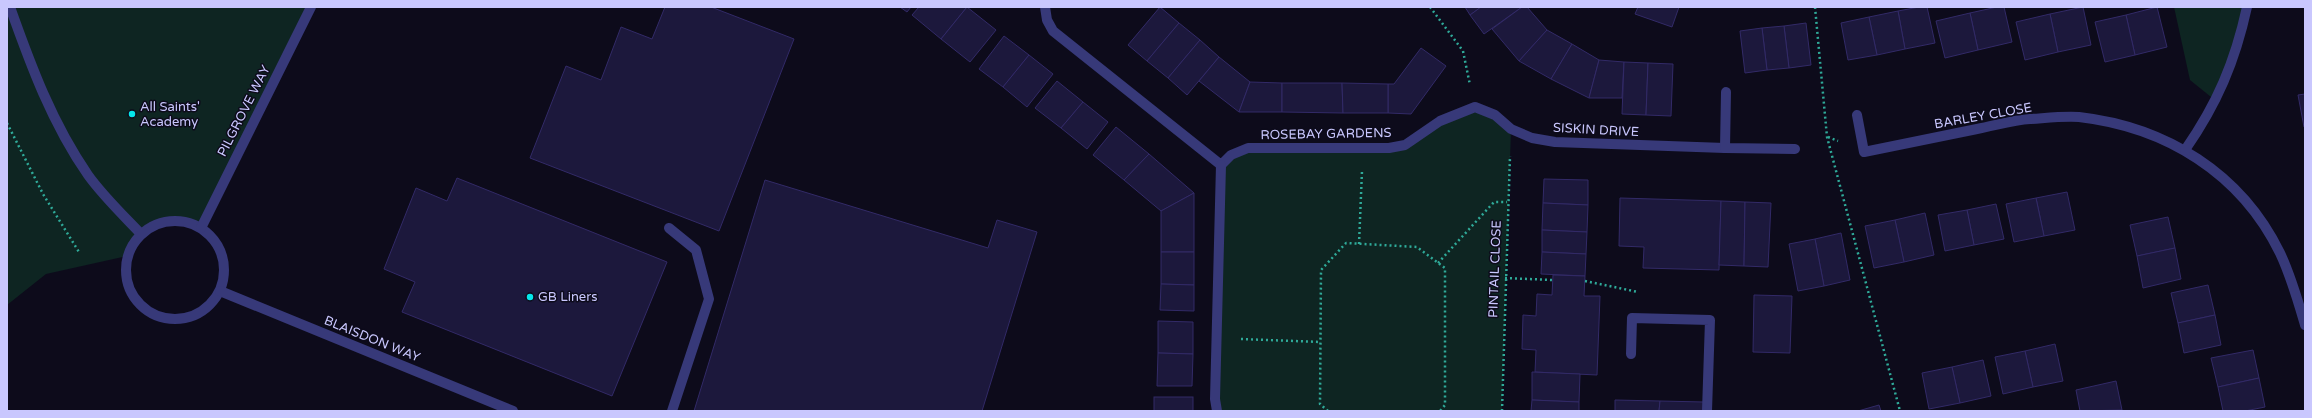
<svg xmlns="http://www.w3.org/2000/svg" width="2312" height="418" viewBox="0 0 2312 418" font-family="'Varela Round',sans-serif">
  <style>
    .green { fill: #0e2522 }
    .building { fill: #1c183c; stroke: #322a67 }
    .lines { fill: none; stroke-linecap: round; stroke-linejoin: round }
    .path { stroke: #2faa99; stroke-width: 2.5; stroke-dasharray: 2 3; stroke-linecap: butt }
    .minor { stroke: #373979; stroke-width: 10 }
    .poi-dot { fill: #05e6eb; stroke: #0d0b1b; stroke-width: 1.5 }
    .labels { text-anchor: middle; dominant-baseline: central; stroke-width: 3; stroke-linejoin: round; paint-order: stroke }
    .poi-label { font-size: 13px; fill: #c9c7fe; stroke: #0d0b1b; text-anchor: start }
    .street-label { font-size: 13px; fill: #c9c7fe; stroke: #0d0b1b }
  </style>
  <rect width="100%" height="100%" fill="#0d0b1b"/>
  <!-- green -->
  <g class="green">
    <polygon points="7,7 311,7 201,228 182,221 161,223 141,234 127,256 46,274 7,305"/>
    <polygon points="2174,7 2247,7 2216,101 2190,80"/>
    <polygon points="1475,107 1511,129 1502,411 1217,411 1221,165 1248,148 1389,148"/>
  </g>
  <!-- building -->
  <g class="building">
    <polygon points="665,7 711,7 794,39 719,231 530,158 566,66 601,80 621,27 652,39"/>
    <polygon points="900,7 911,7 907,12"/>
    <polygon points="919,7 967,7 941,39 912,15"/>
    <polygon points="967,7 996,30 970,62 941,39"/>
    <polygon points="1160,7 1179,23 1147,61 1128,45"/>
    <polygon points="1465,7 1481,7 1470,15"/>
    <polygon points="1481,7 1522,7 1484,34 1470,15"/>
    <polygon points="1522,7 1527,7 1547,30 1519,61 1492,29"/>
    <polygon points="1638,7 1679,7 1672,27 1635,14"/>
    <polygon points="1919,7 1927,7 1935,43 1905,49 1898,11"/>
    <polygon points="1997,7 2004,7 2012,42 1978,50 1970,13"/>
    <polygon points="2083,7 2091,45 2058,52 2050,14"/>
    <polygon points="2157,7 2167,47 2135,55 2126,15"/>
    <polygon points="1898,11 1905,49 1877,55 1869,17"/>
    <polygon points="1970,13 1978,50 1945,58 1936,21"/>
    <polygon points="2050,14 2058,52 2025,60 2016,22"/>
    <polygon points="2126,15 2135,55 2105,62 2095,22"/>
    <polygon points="1869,17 1877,55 1848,60 1841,23"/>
    <polygon points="1179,23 1200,40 1168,78 1147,61"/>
    <polygon points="1806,23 1811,65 1789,68 1784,26"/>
    <polygon points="1784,26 1789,68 1767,70 1762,28"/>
    <polygon points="1762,28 1767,70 1745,73 1740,31"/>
    <polygon points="1547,30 1572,44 1551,79 1519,61"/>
    <polygon points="1004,36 1029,55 1003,87 979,69"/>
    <polygon points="1200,40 1219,57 1187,95 1168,78"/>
    <polygon points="1572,44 1599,60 1589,98 1551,79"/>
    <polygon points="1421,48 1446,66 1411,114 1388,113 1388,84 1394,84"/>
    <polygon points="1029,55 1053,74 1027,107 1003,87"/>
    <polygon points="1219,57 1250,82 1239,112 1199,81"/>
    <polygon points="1599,60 1624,62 1622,98 1589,98"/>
    <polygon points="1624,62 1648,63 1646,115 1622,114"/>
    <polygon points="1648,63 1673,64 1671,116 1646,115"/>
    <polygon points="1057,81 1083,102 1061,128 1035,108"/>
    <polygon points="1250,82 1282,83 1282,112 1239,112"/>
    <polygon points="1282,83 1342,83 1343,113 1282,112"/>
    <polygon points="1342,83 1388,84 1388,113 1343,113"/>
    <polygon points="2305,94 2305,127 2304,127 2298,95"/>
    <polygon points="1083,102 1108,122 1087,149 1061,128"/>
    <polygon points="1116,127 1149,154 1124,180 1093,155"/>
    <polygon points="1149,154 1194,193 1161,211 1124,180"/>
    <polygon points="457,178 667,262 612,396 402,312 415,282 384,269 416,188 447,201"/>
    <polygon points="1544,179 1588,180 1588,205 1543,203"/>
    <polygon points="765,180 988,248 997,220 1037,232 982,411 694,411"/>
    <polygon points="2067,192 2075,230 2044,236 2036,198"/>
    <polygon points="1194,193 1194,252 1161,252 1161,211"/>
    <polygon points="1620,198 1721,201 1719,270 1643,268 1644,247 1619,246"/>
    <polygon points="2036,198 2044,236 2014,242 2006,204"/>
    <polygon points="1721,201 1745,202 1744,266 1719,265"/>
    <polygon points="1745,202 1771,203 1768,267 1744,266"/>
    <polygon points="1543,203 1588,205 1587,232 1542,230"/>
    <polygon points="1996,204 2004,239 1974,245 1967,210"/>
    <polygon points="1967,210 1974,245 1945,251 1938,215"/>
    <polygon points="1925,213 1934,255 1904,262 1895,220"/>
    <polygon points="2168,217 2175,248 2137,256 2130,225"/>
    <polygon points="1895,220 1904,262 1874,268 1865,226"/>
    <polygon points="1542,230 1587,232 1586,254 1542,252"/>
    <polygon points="1841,233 1850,280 1824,286 1815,239"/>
    <polygon points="1815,239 1824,286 1798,291 1789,244"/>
    <polygon points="2175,248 2181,279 2143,288 2137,256"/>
    <polygon points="1161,252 1194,252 1194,285 1161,284"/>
    <polygon points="1542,252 1586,254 1585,276 1541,274"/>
    <polygon points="1553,275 1585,276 1584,296 1600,296 1597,375 1535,372 1536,350 1522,349 1523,315 1536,316 1537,294 1552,295"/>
    <polygon points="1161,284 1194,285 1194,311 1160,310"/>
    <polygon points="2208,285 2215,315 2178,323 2171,293"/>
    <polygon points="1754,295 1792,296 1790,353 1753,352"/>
    <polygon points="2215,315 2221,345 2184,353 2178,323"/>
    <polygon points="1158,321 1193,322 1193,354 1158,353"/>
    <polygon points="2055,344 2063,381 2033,387 2025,351"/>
    <polygon points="2253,350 2259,378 2218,387 2211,358"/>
    <polygon points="2025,351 2033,387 2003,394 1995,357"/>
    <polygon points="1158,353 1193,354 1192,386 1157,386"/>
    <polygon points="1983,360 1991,396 1960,403 1952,367"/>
    <polygon points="1952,367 1960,403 1929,409 1922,373"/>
    <polygon points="1532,372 1580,374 1579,402 1532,400"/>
    <polygon points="2259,378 2265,407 2245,411 2223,411 2218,387"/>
    <polygon points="2116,381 2122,410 2080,411 2076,390"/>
    <rect x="1154" y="397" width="39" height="14"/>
    <polygon points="1532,400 1579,402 1579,411 1531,411"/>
    <polygon points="1615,400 1660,401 1659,411 1615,411"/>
    <polygon points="1660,401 1704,402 1704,411 1659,411"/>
    <polygon points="1879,405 1881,411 1858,411"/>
  </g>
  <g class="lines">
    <!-- path -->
    <g class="path">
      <polyline points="1430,7 1463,51 1470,85"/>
      <polyline points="1815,7 1827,137 1900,411"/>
      <polyline points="7,123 43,194 79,252"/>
      <polyline points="1828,137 1838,141"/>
      <polyline points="1359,244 1362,171"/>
      <polyline points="1438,263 1494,202 1507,202"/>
      <polyline points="1505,278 1552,280"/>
      <polyline points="1585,281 1638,292"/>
      <polyline points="1241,339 1321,342"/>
      <polyline points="1328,411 1320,404 1321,270 1346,243 1417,247 1445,268 1445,405 1440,411"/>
      <polyline points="1502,411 1510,156"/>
    </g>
    <!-- minor -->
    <g class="minor">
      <path d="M10,7c21,59 42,116 78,168 15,21 35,40 53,59"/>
      <polyline points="1045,7 1047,20 1053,31 1221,165 1231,155 1248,148 1389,148 1405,145 1440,121 1475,107 1495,115 1511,129 1532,138 1555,142 1725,148"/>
      <polyline points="1726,92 1725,148 1795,149"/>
      <path d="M1857,115l7,37c38,-8 75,-15 113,-23 17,-3 36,-9 53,-10 16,-1 33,-3 49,-2 87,10 162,56 201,136 11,23 18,48 25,72"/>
      <path d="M2185,150c32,-46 50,-88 62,-143"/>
      <circle cx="175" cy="270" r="49"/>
      <polyline points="201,228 311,7"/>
      <polyline points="669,228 696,250 709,299 672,411"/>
      <polyline points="220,291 513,411"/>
      <polyline points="1631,354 1632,318 1710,320 1707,411"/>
      <polyline points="1217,411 1215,399 1221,165"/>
    </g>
  </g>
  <!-- markers -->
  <g class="poi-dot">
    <circle cx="132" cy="114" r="4"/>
    <circle cx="530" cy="297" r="4"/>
  </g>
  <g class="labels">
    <!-- poi labels -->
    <g class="poi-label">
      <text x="140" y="107">All Saints'<tspan x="140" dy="15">Academy</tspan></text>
      <text x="538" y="297">GB Liners</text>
    </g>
    <!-- street labels -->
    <g class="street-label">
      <text transform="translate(244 111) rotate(-63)">PILGROVE WAY</text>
      <text transform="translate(1983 116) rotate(-10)">BARLEY CLOSE</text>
      <text transform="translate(1596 130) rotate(3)">SISKIN DRIVE</text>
      <text transform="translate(1326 134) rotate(-1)">ROSEBAY GARDENS</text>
      <text transform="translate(1495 269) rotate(-88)">PINTAIL CLOSE</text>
      <text transform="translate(372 339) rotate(22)">BLAISDON WAY</text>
    </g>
  </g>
  <!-- border -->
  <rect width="2312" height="418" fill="none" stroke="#c9c7fe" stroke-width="16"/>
</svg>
